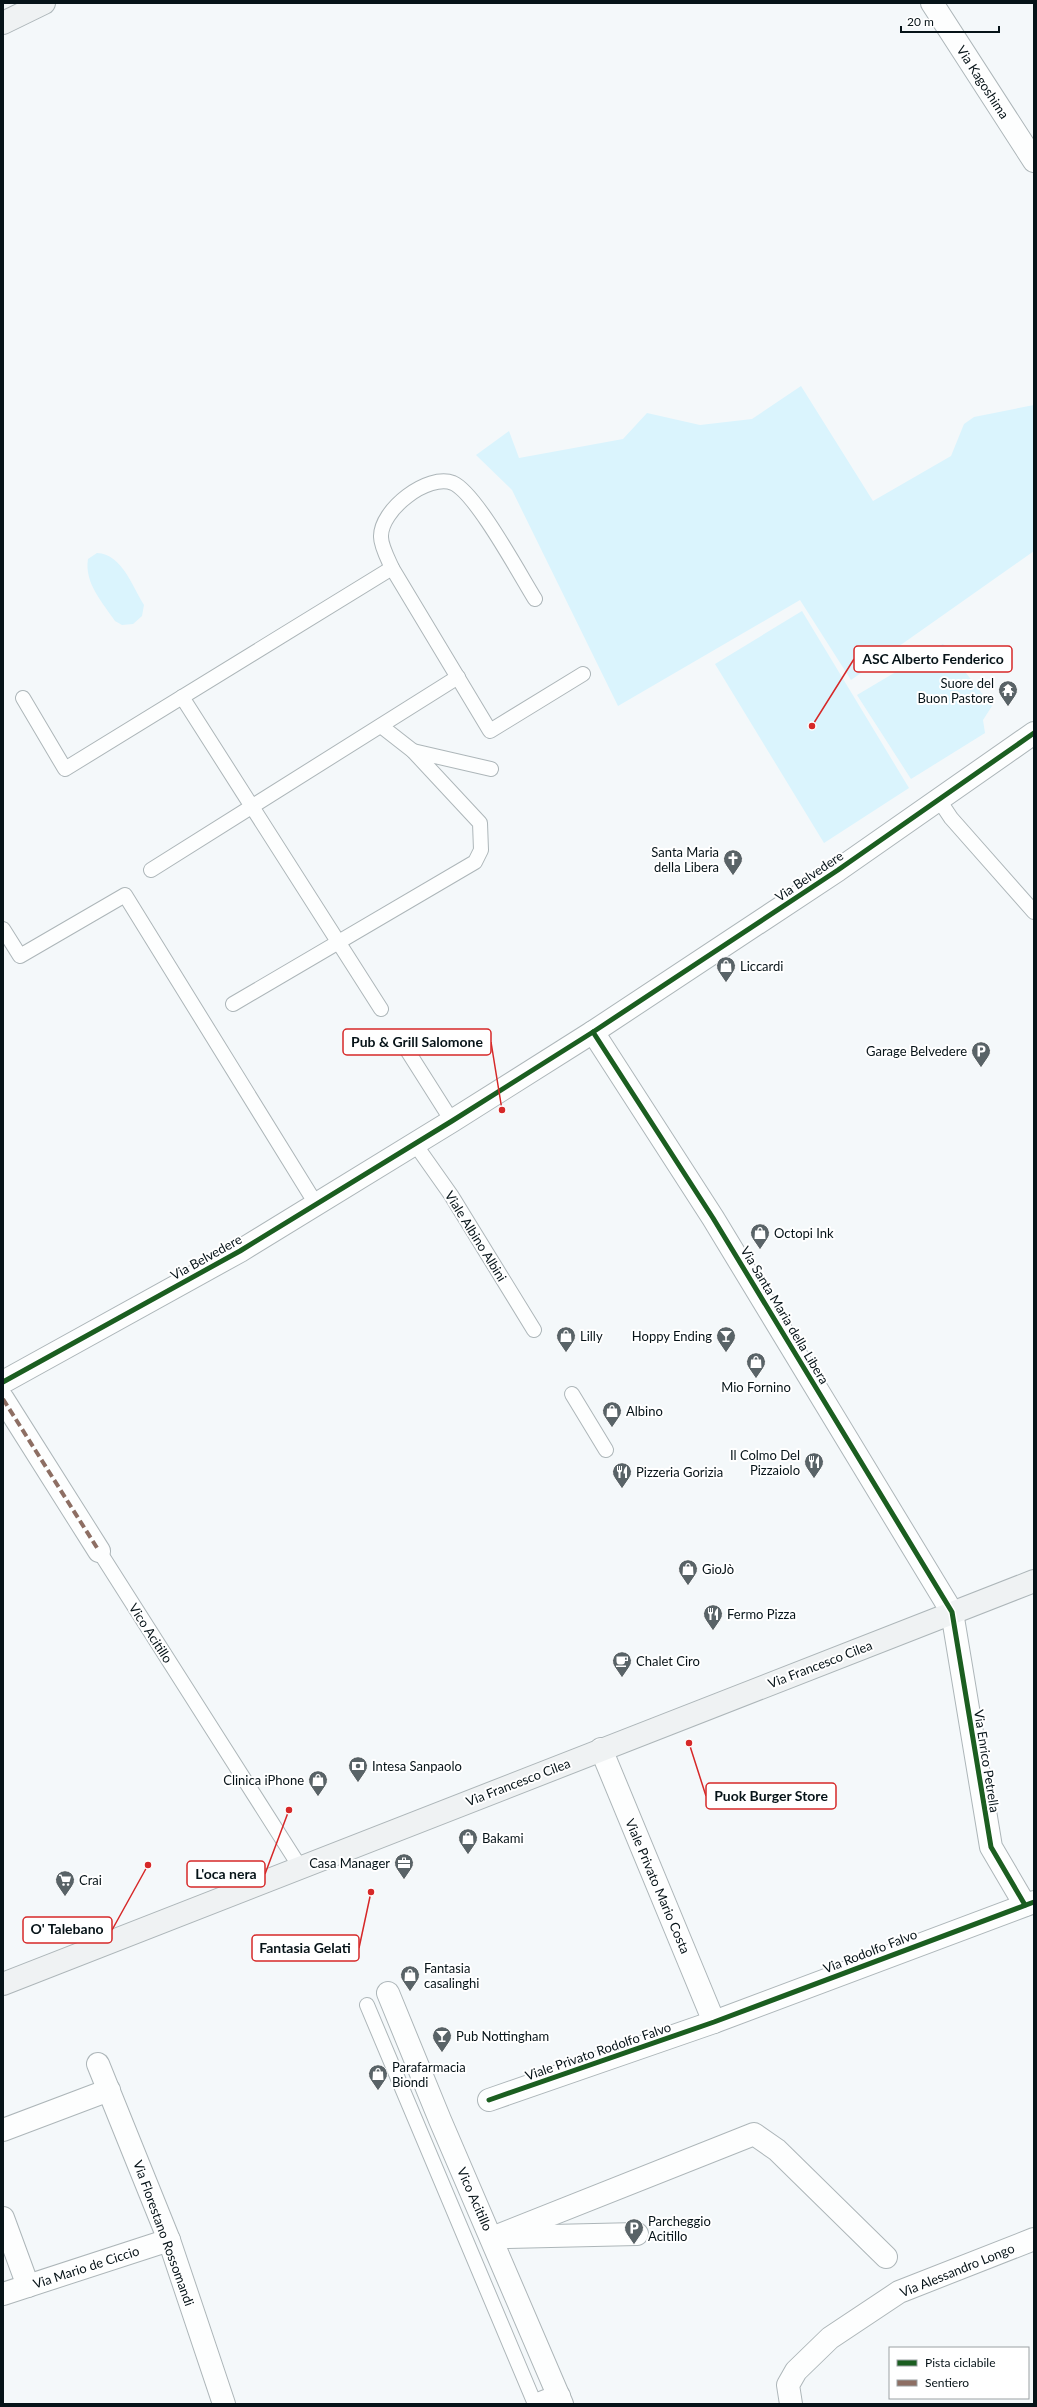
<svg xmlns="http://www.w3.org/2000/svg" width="1037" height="2407" viewBox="0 0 1037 2407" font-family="Lato,sans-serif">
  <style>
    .green { fill: #daf4fd }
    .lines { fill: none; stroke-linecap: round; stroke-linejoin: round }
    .lane-casing { stroke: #adb6b9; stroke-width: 16 }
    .street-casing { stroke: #adb6b9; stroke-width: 24 }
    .secondary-casing { stroke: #adb6b9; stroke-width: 24 }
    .lane { stroke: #fdfefe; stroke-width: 14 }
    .street { stroke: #fdfefe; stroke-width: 22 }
    .secondary { stroke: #eff2f3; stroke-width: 22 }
    .quiet { stroke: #8d6e63; stroke-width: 4; stroke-dasharray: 8 4; stroke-linecap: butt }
    .cycleway-casing { stroke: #fff; stroke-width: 8 }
    .cycleway { stroke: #1b5e20; stroke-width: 5 }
    .labels { text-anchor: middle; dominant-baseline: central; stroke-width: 4; stroke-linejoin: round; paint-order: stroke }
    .street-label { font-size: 13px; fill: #061318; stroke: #fff }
    .poi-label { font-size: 13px; fill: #061318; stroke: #fff; text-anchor: start }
    .leader { fill: none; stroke: #d62828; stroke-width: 1.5 }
    .callout-dot { fill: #d62828; stroke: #fff; stroke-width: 1.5 }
    .callout { fill: #fff; stroke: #d62828; stroke-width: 1.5 }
    .callout-label { font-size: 14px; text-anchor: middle; font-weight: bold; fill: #061318 }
  </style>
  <rect width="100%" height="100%" fill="#f4f8fa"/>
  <!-- green -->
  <g class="green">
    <polygon points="801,386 873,501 951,456 964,424 974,417 1034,405 1034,551 851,680 800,600 618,706 512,490 476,455 509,431 519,458 623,439 647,413 700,425 752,419"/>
    <path d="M97,553c25,1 35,33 47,52l-2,11 -9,8 -11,1 -7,-4c-12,-18 -31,-38 -27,-62z"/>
    <polygon points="802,611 909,788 824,843 715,664"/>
    <polygon points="943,644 992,706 983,720 985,733 911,779 857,695"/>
  </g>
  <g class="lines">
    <!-- lane casing -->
    <g class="lane-casing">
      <g id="lane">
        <path d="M392,568c-4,-9 -11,-22 -11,-31 -1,-27 47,-64 72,-54 23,10 67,92 82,116"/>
        <polyline points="182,697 381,1009"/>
        <polyline points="23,698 65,769 392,568 490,731 583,674"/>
        <polyline points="381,726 413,751"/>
        <polyline points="939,800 951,818 1034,912"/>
        <polyline points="151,870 458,677"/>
        <polyline points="3,929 20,956 125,895 316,1204"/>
        <polyline points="233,1004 475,862 481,850 480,823 413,751 491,769"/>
        <polyline points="407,1050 452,1121"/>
        <polyline points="415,1144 451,1195 534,1330"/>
        <polyline points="572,1394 606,1450"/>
        <polyline points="99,1551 300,1867"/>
        <polyline points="367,2005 535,2404"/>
      </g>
    </g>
    <!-- street casing -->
    <g class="street-casing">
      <g id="street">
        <polyline points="932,3 1034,161"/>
        <polyline points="593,1032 713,1218 952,1612 991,1847 1025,1905"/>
        <polyline points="3,1382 240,1251 452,1121 593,1032 838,870 1034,733"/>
        <polyline points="3,1399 99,1551"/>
        <polyline points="601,1749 714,2022"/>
        <polyline points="388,1993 440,2120 562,2404"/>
        <polyline points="98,2064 169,2240 224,2404"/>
        <polyline points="489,2100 714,2022 1034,1902"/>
        <polyline points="3,2130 109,2090"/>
        <polyline points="3,2218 28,2286"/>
        <polyline points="507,2237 637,2234"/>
        <polyline points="492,2238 754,2134 777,2150 886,2257"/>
        <polyline points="3,2294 169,2240"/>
        <polyline points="538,2404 559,2396"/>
        <polyline points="791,2404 788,2385 796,2371 830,2338 899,2292 1034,2239"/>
      </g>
    </g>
    <!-- secondary casing -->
    <g class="secondary-casing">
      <g id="secondary">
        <polyline points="3,23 44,3"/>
        <polyline points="3,1984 1034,1581"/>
      </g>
    </g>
    <!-- lane -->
    <use href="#lane" class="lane"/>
    <!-- street -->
    <use href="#street" class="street"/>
    <!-- secondary -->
    <use href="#secondary" class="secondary"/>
    <!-- quiet -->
    <polyline class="quiet" points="3,1399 99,1551"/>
    <!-- cycleway casing -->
    <g class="cycleway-casing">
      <g id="cycleway">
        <polyline points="593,1032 713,1218 952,1612 991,1847 1025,1905"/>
        <polyline points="3,1382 240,1251 452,1121 593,1032 838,870 1034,733"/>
        <polyline points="489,2100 714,2022 1034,1902"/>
      </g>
    </g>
    <!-- cycleway -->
    <use href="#cycleway" class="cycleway"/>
  </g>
  <!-- icons -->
  <defs>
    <g id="temple-pin" transform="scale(1)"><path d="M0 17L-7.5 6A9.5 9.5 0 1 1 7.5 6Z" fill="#596367" stroke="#fff"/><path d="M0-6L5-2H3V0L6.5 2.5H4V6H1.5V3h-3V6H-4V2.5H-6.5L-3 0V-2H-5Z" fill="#fff"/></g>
    <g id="church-pin" transform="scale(1)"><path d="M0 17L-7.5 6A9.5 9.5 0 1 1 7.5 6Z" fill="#596367" stroke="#fff"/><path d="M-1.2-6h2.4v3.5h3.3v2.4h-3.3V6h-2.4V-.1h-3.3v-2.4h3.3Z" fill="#fff"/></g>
    <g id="shop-pin" transform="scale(1)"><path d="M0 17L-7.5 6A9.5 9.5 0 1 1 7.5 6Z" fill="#596367" stroke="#fff"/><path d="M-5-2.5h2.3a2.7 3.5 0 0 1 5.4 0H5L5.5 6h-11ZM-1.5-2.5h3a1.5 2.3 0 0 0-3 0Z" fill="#fff"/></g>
    <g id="parking-pin" transform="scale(1)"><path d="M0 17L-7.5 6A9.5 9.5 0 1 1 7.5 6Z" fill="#596367" stroke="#fff"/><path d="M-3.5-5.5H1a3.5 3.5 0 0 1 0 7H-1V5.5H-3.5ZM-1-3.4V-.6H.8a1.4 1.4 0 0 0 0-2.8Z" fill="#fff"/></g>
    <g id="bar-pin" transform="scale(1)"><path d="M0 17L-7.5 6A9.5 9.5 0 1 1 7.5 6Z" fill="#596367" stroke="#fff"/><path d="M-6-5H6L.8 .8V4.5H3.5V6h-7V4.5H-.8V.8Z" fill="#fff"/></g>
    <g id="restaurant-pin" transform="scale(1)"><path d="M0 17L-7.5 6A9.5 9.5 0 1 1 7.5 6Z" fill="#596367" stroke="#fff"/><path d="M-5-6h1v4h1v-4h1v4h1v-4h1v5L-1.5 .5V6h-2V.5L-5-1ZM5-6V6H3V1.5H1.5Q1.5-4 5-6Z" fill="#fff"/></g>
    <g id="cafe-pin" transform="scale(1)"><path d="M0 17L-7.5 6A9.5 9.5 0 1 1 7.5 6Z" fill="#596367" stroke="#fff"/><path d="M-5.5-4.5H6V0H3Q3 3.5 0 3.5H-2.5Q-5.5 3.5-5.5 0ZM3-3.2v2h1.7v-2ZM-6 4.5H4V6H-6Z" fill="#fff"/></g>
    <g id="bank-pin" transform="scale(1)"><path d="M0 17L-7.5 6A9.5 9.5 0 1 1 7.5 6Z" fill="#596367" stroke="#fff"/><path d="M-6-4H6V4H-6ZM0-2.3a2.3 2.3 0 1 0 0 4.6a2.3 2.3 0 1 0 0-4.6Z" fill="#fff"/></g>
    <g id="office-pin" transform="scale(1)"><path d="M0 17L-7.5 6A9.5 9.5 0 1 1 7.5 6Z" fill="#596367" stroke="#fff"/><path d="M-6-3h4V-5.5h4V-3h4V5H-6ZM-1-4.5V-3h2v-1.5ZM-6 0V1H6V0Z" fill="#fff"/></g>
    <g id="supermarket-pin" transform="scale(1)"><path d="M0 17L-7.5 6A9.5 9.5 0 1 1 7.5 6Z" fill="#596367" stroke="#fff"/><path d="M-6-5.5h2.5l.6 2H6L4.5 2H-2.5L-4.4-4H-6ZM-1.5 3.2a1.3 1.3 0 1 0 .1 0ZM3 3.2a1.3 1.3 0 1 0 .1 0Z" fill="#fff"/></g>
  </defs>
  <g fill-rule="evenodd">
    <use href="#temple-pin" x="1008" y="690"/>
    <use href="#church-pin" x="733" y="859"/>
    <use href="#shop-pin" x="726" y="966"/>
    <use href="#parking-pin" x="981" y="1051"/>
    <use href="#shop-pin" x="760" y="1233"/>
    <use href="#shop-pin" x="566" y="1336"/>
    <use href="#bar-pin" x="726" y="1336"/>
    <use href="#shop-pin" x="756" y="1362"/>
    <use href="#shop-pin" x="612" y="1411"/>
    <use href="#restaurant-pin" x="814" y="1462"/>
    <use href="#restaurant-pin" x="622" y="1472"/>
    <use href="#shop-pin" x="688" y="1569"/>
    <use href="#restaurant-pin" x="713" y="1614"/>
    <use href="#cafe-pin" x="622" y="1661"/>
    <use href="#bank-pin" x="358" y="1766"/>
    <use href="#shop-pin" x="318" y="1780"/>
    <use href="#shop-pin" x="468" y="1838"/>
    <use href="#office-pin" x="404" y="1863"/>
    <use href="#supermarket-pin" x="65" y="1880"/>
    <use href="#shop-pin" x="410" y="1975"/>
    <use href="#bar-pin" x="442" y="2036"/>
    <use href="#shop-pin" x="378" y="2074"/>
    <use href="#parking-pin" x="634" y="2228"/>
  </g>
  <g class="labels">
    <!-- street labels -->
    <g class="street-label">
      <text transform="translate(983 82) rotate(57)">Via Kagoshima</text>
      <text transform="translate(809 876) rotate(-34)">Via Belvedere</text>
      <text transform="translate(476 1236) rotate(58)">Viale Albino Albini</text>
      <text transform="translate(206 1257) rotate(-29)">Via Belvedere</text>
      <text transform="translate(785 1315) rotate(59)">Via Santa Maria della Libera</text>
      <text transform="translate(151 1633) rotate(57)">Vico Acitillo</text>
      <text transform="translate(820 1664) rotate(-21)">Via Francesco Cilea</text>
      <text transform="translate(987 1761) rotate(81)">Via Enrico Petrella</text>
      <text transform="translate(518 1782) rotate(-21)">Via Francesco Cilea</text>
      <text transform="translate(658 1886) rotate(67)">Viale Privato Mario Costa</text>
      <text transform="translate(870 1951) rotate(-21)">Via Rodolfo Falvo</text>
      <text transform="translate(598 2051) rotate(-19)">Viale Privato Rodolfo Falvo</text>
      <text transform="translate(475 2199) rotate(66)">Vico Acitillo</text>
      <text transform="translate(164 2233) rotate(70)">Via Florestano Rossomandi</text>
      <text transform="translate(86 2267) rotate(-18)">Via Mario de Ciccio</text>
      <text transform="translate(957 2270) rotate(-22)">Via Alessandro Longo</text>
    </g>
    <!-- poi labels -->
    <g class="poi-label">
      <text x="994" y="683" text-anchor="end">Suore del<tspan x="994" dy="15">Buon Pastore</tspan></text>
      <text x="719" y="852" text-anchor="end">Santa Maria<tspan x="719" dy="15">della Libera</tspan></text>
      <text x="740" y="966">Liccardi</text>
      <text x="967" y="1051" text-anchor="end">Garage Belvedere</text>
      <text x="774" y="1233">Octopi Ink</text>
      <text x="580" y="1336">Lilly</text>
      <text x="712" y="1336" text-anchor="end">Hoppy Ending</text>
      <text x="756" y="1387" text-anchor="middle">Mio Fornino</text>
      <text x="626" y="1411">Albino</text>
      <text x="800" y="1455" text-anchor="end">Il Colmo Del<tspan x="800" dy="15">Pizzaiolo</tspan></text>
      <text x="636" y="1472">Pizzeria Gorizia</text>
      <text x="702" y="1569">GioJò</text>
      <text x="727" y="1614">Fermo Pizza</text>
      <text x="636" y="1661">Chalet Ciro</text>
      <text x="372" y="1766">Intesa Sanpaolo</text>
      <text x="304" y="1780" text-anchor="end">Clinica iPhone</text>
      <text x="482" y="1838">Bakami</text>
      <text x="390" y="1863" text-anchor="end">Casa Manager</text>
      <text x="79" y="1880">Crai</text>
      <text x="424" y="1968">Fantasia<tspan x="424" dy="15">casalinghi</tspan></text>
      <text x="456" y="2036">Pub Nottingham</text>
      <text x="392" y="2067">Parafarmacia<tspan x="392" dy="15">Biondi</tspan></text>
      <text x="648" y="2221">Parcheggio<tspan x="648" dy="15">Acitillo</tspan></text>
    </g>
  </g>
  <!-- callouts -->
  <path class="leader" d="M812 726L854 659M502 1110L491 1042M689 1743L706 1796M289 1810L265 1874M148 1865L112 1930M371 1892L359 1948"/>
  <g class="callout-dot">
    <circle cx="812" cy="726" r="4"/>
    <circle cx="502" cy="1110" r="4"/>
    <circle cx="689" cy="1743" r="4"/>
    <circle cx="289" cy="1810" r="4"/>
    <circle cx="148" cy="1865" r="4"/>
    <circle cx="371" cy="1892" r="4"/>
  </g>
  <g class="callout">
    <rect x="854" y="646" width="158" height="26" rx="4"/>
    <rect x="343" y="1029" width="148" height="26" rx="4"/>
    <rect x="706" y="1783" width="130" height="26" rx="4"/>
    <rect x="187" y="1861" width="78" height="26" rx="4"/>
    <rect x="23" y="1917" width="89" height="26" rx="4"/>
    <rect x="252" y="1935" width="107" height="26" rx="4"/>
  </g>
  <g class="callout-label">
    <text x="933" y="664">ASC Alberto Fenderico</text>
    <text x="417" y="1047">Pub &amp; Grill Salomone</text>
    <text x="771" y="1801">Puok Burger Store</text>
    <text x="226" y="1879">L'oca nera</text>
    <text x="67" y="1934">O' Talebano</text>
    <text x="305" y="1953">Fantasia Gelati</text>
  </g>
  <!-- border -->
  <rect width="1037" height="2407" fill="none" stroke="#061318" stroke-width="8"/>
  <!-- legend -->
  <rect x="889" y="2347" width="140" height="52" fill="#ffffff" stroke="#9ba1a3"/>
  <rect x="897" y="2360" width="20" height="6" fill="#1b5e20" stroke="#9ba1a3"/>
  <text x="925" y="2367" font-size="12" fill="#061318">Pista ciclabile</text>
  <rect x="897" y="2380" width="20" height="6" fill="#8d6e63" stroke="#9ba1a3"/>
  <text x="925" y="2387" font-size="12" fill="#061318">Sentiero</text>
  <!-- scale -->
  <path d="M901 26v6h98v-6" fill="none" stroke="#061318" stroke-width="2"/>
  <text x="907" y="26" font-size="12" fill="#061318" stroke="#ffffff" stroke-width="3" paint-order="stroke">20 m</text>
</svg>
